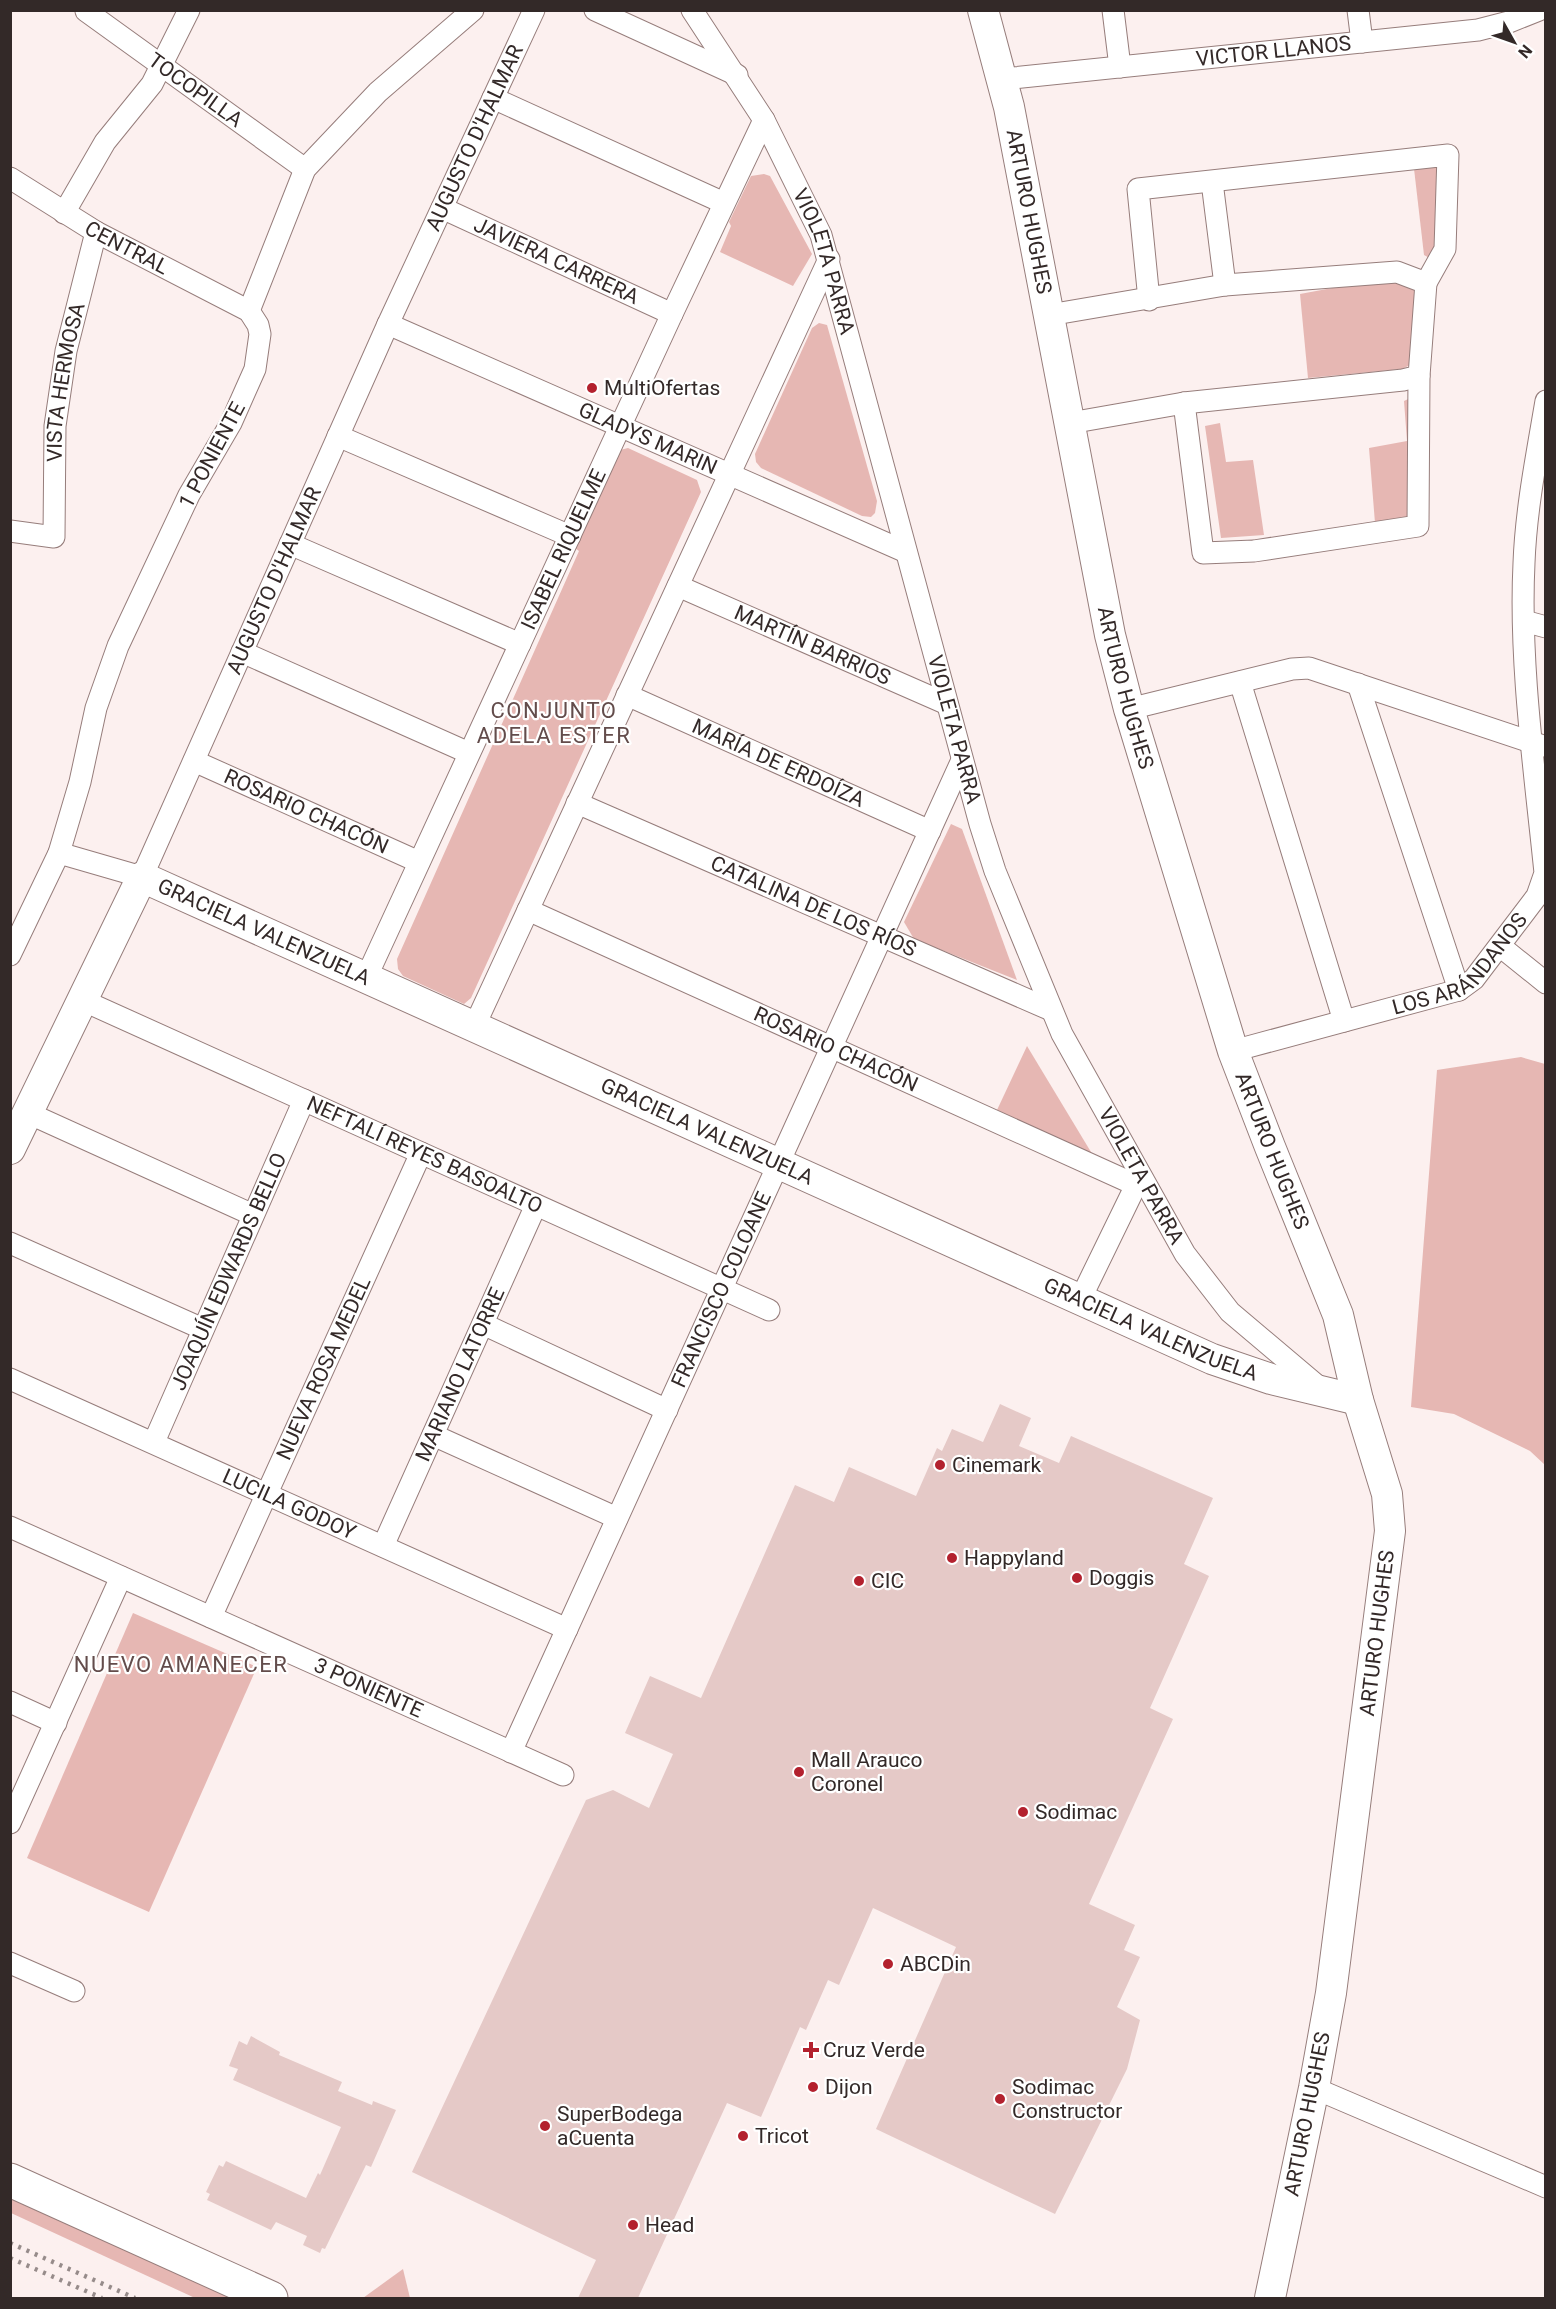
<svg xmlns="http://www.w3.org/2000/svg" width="1556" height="2309" viewBox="0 0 1556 2309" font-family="Roboto,sans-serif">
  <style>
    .green { fill: #e6b7b3 }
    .building { fill: #e5c9c7 }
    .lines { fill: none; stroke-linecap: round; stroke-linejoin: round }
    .street-casing { stroke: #967d7b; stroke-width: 23 }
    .secondary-casing { stroke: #967d7b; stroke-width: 32 }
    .primary-casing { stroke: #967d7b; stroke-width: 35 }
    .street { stroke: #fff; stroke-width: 21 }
    .secondary { stroke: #fff; stroke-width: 30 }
    .primary { stroke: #fff; stroke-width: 33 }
    .rail { stroke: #968b8a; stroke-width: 4.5; stroke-dasharray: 3 6; stroke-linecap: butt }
    .poi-dot { fill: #b3212e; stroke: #fff; stroke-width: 2 }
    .labels { text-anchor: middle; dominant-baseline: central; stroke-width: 4.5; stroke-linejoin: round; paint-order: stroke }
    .street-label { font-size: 21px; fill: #332928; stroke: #fff }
    .poi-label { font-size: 21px; fill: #332928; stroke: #fff; text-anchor: start }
    .neighbourhood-label { font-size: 22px; letter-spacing: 1.5px; fill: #634c4b; stroke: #fff }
  </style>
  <rect width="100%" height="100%" fill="#fcf0ef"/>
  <!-- green -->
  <g class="green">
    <polygon points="1445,154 1433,260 1424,255 1413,160"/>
    <polygon points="764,174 770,176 812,254 793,286 720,252 731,226 729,222 751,176"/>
    <polygon points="1397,276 1416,283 1414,363 1402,369 1308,378 1300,294"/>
    <polygon points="819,323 827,325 877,501 875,513 871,517 862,516 761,468 756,462 755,454 812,328"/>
    <polygon points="1425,391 1415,520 1375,523 1369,448 1407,441 1404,401"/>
    <polygon points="1220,423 1226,462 1253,460 1264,535 1221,538 1205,426"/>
    <polygon points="628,448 697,480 701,492 471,998 464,1004 403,976 398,969 397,959 579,551 572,546 612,452"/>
    <polygon points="951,824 962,829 1017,980 914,939 904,922"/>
    <polygon points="1027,1046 1094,1157 997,1110"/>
    <polygon points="1521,1057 1545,1064 1545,1465 1530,1451 1454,1414 1411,1407 1437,1070"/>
    <polygon points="133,1613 257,1667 149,1912 27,1858"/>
    <polygon points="11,2199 231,2298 195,2298 11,2213"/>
    <polygon points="403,2269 410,2298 363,2298"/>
  </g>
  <!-- building -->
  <g class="building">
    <polygon points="1000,1404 1031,1418 1019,1446 1059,1463 1071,1436 1213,1498 1184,1564 1209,1576 1150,1708 1173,1719 1089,1904 1135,1925 1124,1950 1140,1957 1117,2007 1140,2020 1127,2069 1055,2214 876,2129 956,1947 873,1908 839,1985 828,1980 806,2030 800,2027 761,2117 727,2103 638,2298 578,2298 596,2260 412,2172 586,1800 613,1790 649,1808 673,1754 625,1733 650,1676 701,1698 795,1485 834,1502 849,1467 916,1496 937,1448 942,1451 952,1429 983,1442"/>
    <polygon points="251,2036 280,2052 279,2055 342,2082 338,2091 372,2105 373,2101 396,2110 371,2167 366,2165 325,2249 322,2248 320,2253 303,2245 307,2236 276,2222 271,2230 207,2200 210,2194 206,2192 219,2165 223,2167 226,2161 306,2198 318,2173 320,2175 341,2127 233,2080 238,2069 229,2066 239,2041 247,2045"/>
  </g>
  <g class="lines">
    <!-- street casing -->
    <g class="street-casing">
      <g id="street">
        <polyline points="595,10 737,75"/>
        <path id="s1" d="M692,10l72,110 57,115 159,589 15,47 67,163 123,220 45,58 90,76"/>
        <polyline points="1113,10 1120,67"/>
        <polyline points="1358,10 1362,42"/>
        <path id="s2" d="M86,11l219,158"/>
        <path id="s3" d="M1003,79l475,-49 31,-8 30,-12"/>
        <polyline points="493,98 724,203"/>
        <path id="s4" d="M10,178l86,54 153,79 9,14 2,9 -5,35 -24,54 -42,72 -71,151 -22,62 -16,74 -21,71 -49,102"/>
        <polyline points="1212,182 1225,285"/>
        <path id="s5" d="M442,208l230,106"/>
        <polyline points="64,213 105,142 152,84 189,10"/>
        <polyline points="1149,300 1138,189 1448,155 1445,249 1426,283"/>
        <polyline points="249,311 305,169 378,92 473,10"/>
        <polyline points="1049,315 1225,285 1397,272 1426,283 1419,376 1403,380 1184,403 1070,423"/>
        <path id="s6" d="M388,324l518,228"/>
        <polyline points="1184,403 1203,553 1254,551 1418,526 1419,376"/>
        <polyline points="338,436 570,536"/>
        <path id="s7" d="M10,531l44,6 1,-111 11,-75 30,-119"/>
        <polyline points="290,544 520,644"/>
        <path id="s8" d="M678,586l269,118"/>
        <polyline points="1524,621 1546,627"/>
        <polyline points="242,652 469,753"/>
        <polyline points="1240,682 1344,1021"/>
        <polyline points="1358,684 1459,990"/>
        <path id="s9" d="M627,695l303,136"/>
        <polyline points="1129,709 1292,669 1309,668 1543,746"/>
        <path id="s10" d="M194,761l225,101"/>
        <path id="s11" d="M577,803l474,207"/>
        <path id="s12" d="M59,853l83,24 246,-553 146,-314"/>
        <path id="s13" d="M528,910l608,275 7,-5"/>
        <polyline points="1500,946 1546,983"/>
        <path id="s14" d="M366,978l306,-664 92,-194"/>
        <path id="s15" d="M82,1000l687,310"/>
        <polyline points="474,1027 829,259"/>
        <path id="s16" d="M1233,1051l226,-61 15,-11 63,-83 8,-23c-10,-100 -26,-210 -21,-310 2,-54 13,-109 22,-162"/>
        <polyline points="28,1113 253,1215"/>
        <polyline points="10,1243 203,1329"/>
        <polyline points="1080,1300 1136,1185"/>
        <polyline points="483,1324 667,1410"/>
        <path id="s17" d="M10,1379l557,250"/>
        <polyline points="433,1435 617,1518"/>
        <path id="s18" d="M154,1442l150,-342"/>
        <path id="s19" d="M10,1527l553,248"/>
        <path id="s20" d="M383,1546l153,-341"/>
        <path id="s21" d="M211,1617l210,-464"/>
        <polyline points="10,1702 56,1723"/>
        <path id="s22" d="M511,1752l451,-992"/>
        <polyline points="10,1823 121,1577"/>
        <polyline points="10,1963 74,1991"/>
        <polyline points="1314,2088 1546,2187"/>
      </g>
    </g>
    <!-- secondary casing -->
    <g class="secondary-casing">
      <g id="secondary">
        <path id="s23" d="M983,10l26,97 101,528 19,74 104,342 37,96 68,168 20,85 29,94 3,37 -59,462 -17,95 -44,210"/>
        <path id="s24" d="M10,1149l132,-272 1070,482 59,20 87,21"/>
      </g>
    </g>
    <!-- primary casing -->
    <g class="primary-casing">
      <polyline id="primary" points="10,2180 271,2298"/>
    </g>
    <!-- street -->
    <use href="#street" class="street"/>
    <!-- secondary -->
    <use href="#secondary" class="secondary"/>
    <!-- primary -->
    <use href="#primary" class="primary"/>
    <!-- rail -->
    <g class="rail">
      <polyline points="10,2243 135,2298"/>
      <polyline points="10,2258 102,2298"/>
    </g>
  </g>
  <!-- markers -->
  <g class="poi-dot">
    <circle cx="592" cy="388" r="6"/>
    <circle cx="940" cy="1465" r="6"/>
    <circle cx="952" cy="1558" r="6"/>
    <circle cx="1077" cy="1578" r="6"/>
    <circle cx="859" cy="1581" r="6"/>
    <circle cx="799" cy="1772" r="6"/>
    <circle cx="1023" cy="1812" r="6"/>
    <circle cx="888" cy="1964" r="6"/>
    <path d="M808 2041h6v6h6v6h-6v6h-6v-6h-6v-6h6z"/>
    <circle cx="813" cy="2087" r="6"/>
    <circle cx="1000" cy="2099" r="6"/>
    <circle cx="545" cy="2126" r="6"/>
    <circle cx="743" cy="2136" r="6"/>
    <circle cx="633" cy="2225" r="6"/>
  </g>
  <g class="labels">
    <!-- street labels -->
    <g class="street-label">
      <text stroke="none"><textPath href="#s3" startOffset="272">VICTOR LLANOS</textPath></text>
      <text stroke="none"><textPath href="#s2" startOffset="135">TOCOPILLA</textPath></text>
      <text stroke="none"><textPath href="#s12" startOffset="897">AUGUSTO D'HALMAR</textPath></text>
      <text stroke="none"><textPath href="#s23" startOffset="207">ARTURO HUGHES</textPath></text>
      <text stroke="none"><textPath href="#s4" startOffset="136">CENTRAL</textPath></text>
      <text stroke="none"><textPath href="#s5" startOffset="126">JAVIERA CARRERA</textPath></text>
      <text stroke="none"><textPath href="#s1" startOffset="286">VIOLETA PARRA</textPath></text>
      <text stroke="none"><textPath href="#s7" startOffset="200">VISTA HERMOSA</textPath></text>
      <text stroke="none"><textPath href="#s6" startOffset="284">GLADYS MARIN</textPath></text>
      <text transform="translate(212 455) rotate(-62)">1 PONIENTE</text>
      <text stroke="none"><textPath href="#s14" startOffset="472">ISABEL RIQUELME</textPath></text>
      <text stroke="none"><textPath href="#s12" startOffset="411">AUGUSTO D'HALMAR</textPath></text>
      <text stroke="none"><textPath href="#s8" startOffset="147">MARTÍN BARRIOS</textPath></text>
      <text stroke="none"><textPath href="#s23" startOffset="693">ARTURO HUGHES</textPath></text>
      <text stroke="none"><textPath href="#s1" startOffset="772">VIOLETA PARRA</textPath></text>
      <text stroke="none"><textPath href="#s9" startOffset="166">MARÍA DE ERDOÍZA</textPath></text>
      <text stroke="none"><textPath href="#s10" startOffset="123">ROSARIO CHACÓN</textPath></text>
      <text stroke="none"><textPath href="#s11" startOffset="258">CATALINA DE LOS RÍOS</textPath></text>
      <text stroke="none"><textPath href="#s24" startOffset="436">GRACIELA VALENZUELA</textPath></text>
      <text stroke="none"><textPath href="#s16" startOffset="249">LOS ARÁNDANOS</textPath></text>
      <text stroke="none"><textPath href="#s13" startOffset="338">ROSARIO CHACÓN</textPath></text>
      <text stroke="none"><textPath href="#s24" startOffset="922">GRACIELA VALENZUELA</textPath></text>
      <text stroke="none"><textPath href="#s23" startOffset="1179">ARTURO HUGHES</textPath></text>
      <text stroke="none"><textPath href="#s15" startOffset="376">NEFTALÍ REYES BASOALTO</textPath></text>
      <text stroke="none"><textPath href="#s1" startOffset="1258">VIOLETA PARRA</textPath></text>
      <text stroke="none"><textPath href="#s18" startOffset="186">JOAQUÍN EDWARDS BELLO</textPath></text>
      <text stroke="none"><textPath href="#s22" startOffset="508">FRANCISCO COLOANE</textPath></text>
      <text stroke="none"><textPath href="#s24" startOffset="1408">GRACIELA VALENZUELA</textPath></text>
      <text stroke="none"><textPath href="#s21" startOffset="273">NUEVA ROSA MEDEL</textPath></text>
      <text stroke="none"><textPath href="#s20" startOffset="188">MARIANO LATORRE</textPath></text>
      <text stroke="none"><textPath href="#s17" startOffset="306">LUCILA GODOY</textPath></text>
      <text transform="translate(1377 1633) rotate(-83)">ARTURO HUGHES</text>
      <text stroke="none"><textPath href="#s19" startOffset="393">3 PONIENTE</textPath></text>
      <text transform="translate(1307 2114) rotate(-79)">ARTURO HUGHES</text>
    </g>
    <!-- poi labels -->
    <g class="poi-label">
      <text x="604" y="388">MultiOfertas</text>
      <text x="952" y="1465">Cinemark</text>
      <text x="964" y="1558">Happyland</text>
      <text x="1089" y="1578">Doggis</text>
      <text x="871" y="1581">CIC</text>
      <text x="811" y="1760">Mall Arauco<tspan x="811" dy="24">Coronel</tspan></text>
      <text x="1035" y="1812">Sodimac</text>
      <text x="900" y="1964">ABCDin</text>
      <text x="823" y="2050">Cruz Verde</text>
      <text x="825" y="2087">Dijon</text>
      <text x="1012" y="2087">Sodimac<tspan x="1012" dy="24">Constructor</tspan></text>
      <text x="557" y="2114">SuperBodega<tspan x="557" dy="24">aCuenta</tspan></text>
      <text x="755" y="2136">Tricot</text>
      <text x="645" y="2225">Head</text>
    </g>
    <!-- neighbourhood labels -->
    <g class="neighbourhood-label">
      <text x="554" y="710">CONJUNTO<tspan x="554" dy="25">ADELA ESTER</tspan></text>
      <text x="181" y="1664">NUEVO AMANECER</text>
    </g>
  </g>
  <!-- border -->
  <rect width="1556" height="2309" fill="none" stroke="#332928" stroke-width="24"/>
  <!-- north arrow -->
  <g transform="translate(1514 42) rotate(130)" stroke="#ffffff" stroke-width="4.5" paint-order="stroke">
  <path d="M0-4.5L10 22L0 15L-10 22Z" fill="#332928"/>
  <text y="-9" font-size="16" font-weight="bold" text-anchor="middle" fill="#332928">N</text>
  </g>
</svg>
